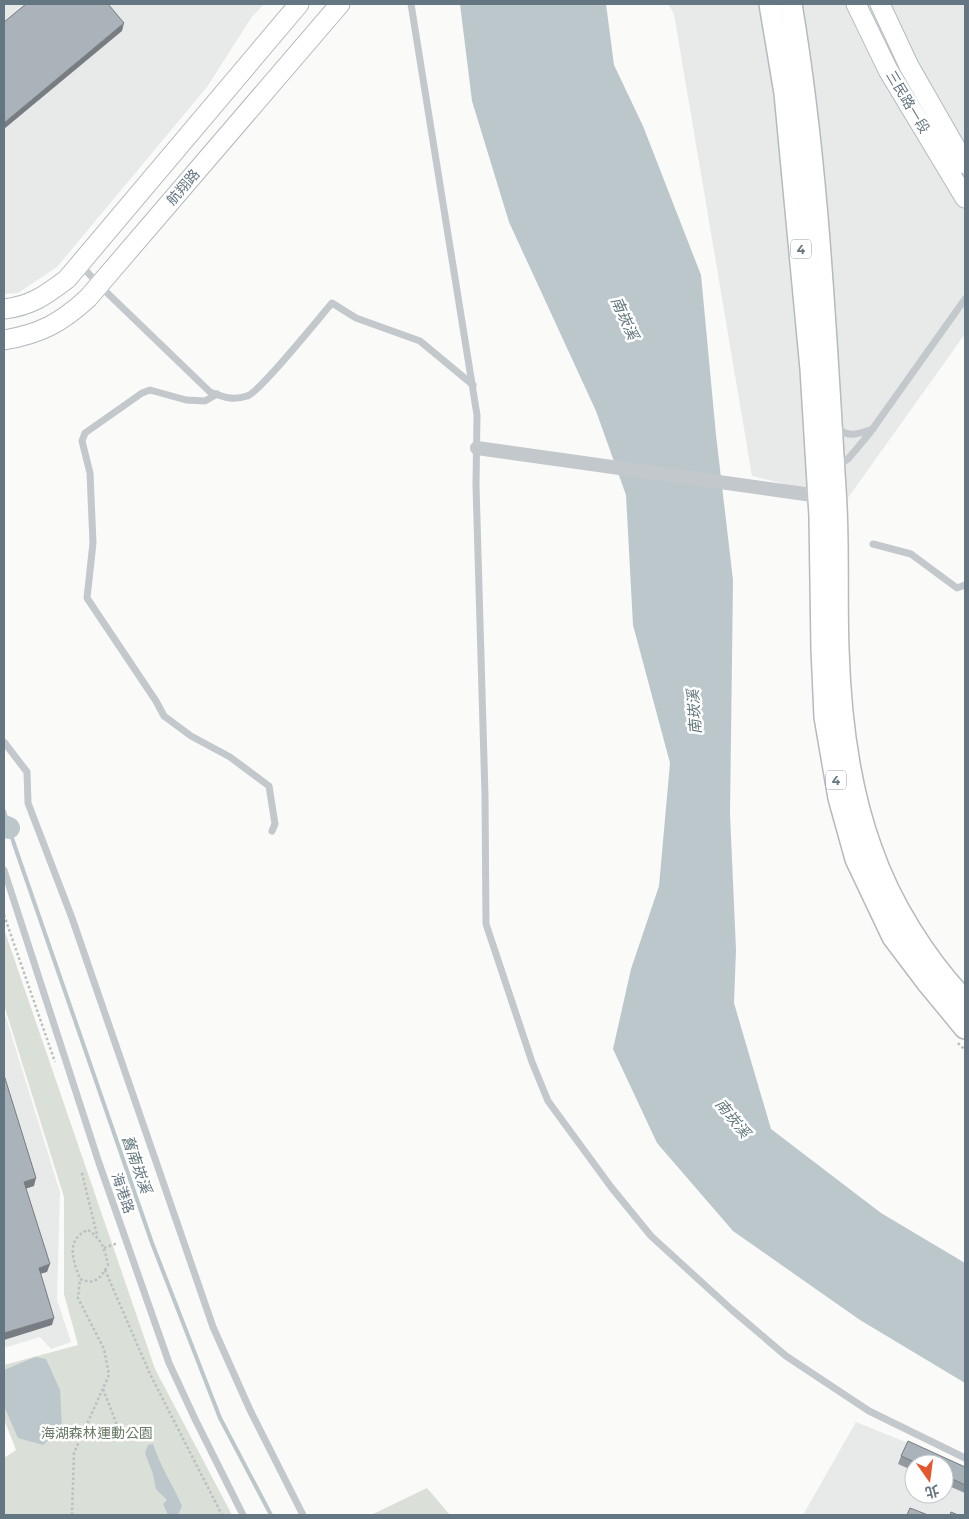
<svg xmlns="http://www.w3.org/2000/svg" width="969" height="1519" viewBox="0 0 969 1519" font-family="Montserrat,'Noto Sans TC',sans-serif">
  <style>
    .built { fill: #e8e9e9; fill-rule: evenodd }
    .green { fill: #dadfd7 }
    .water { fill: #bbc7cb }
    .lines { fill: none; stroke-linecap: round; stroke-linejoin: round }
    .stream { stroke: #bbc7cb; stroke-width: 4 }
    .river { stroke: #bbc7cb; stroke-width: 22 }
    .secondary-casing { stroke: #b3babf; stroke-width: 21 }
    .primary-casing { stroke: #b5babe; stroke-width: 24 }
    .path { stroke: #bbbfc2; stroke-width: 2.5; stroke-dasharray: 2.5 2.5; stroke-linecap: butt }
    .lane { stroke: #c3c8cc; stroke-width: 7 }
    .street { stroke: #c3c8cc; stroke-width: 14 }
    .secondary { stroke: #fff; stroke-width: 19 }
    .primary { stroke: #fff; stroke-width: 21 }
    .wall { fill: #929a9f }
    .shaded-wall { fill: #777d82 }
    .building { fill: #aab3b9; stroke: #777d82 }
    .labels { text-anchor: middle; dominant-baseline: central; stroke-width: 5; stroke-linejoin: round; paint-order: stroke }
    .shield { fill: #fff; stroke: #939fa8; stroke-width: 1 }
    .shield-label { font-size: 12px; font-weight: bold; fill: #657683 }
    .street-label { font-size: 14px; fill: #657683; stroke: #fff }
    .park-label { font-size: 14px; fill: #687a64; stroke: #fff }
    .water-label { font-size: 15px; font-style: italic; fill: #60757c; stroke: #fff }
  </style>
  <rect width="100%" height="100%" fill="#fafaf8"/>
  <!-- built -->
  <g class="built">
    <polygon points="4,4 264,4 251,18 207,87 57,267 18,293 4,294"/>
    <polygon points="668,4 965,4 965,334 840,509 805,489 752,476 674,14"/>
    <polygon points="4,1011 60,1192 57,1300 71,1342 51,1349 40,1337 4,1348"/>
    <path d="M856,1422l109,44v49h-162zM914,1464h30v30h-30z"/>
  </g>
  <!-- green -->
  <g class="green">
    <polygon points="4,929 155,1369 232,1515 4,1515 4,1458 16,1450 4,1419 4,1365 78,1345 64,1294 64,1197 4,1005"/>
    <polygon points="427,1488 450,1515 371,1515"/>
  </g>
  <!-- water -->
  <g class="water">
    <polygon points="460,4 606,4 614,65 643,126 701,275 716,435 733,580 730,814 736,950 734,1003 771,1129 881,1213 965,1263 965,1383 860,1320 733,1231 657,1143 613,1049 631,969 659,886 670,763 633,625 626,495 596,411 509,222 472,101"/>
    <polygon points="35,1357 46,1359 60,1390 62,1427 43,1445 18,1438 4,1406 4,1370"/>
    <path d="M153,1444c7,22 20,41 29,62l-4,9h-10l-5,-11 4,-4 -11,-11 -3,-15 -8,-21 3,-8z"/>
  </g>
  <g class="lines">
    <!-- stream -->
    <polyline class="stream" points="4,811 13,841 152,1243 220,1418 271,1515"/>
    <!-- river -->
    <polyline class="river" points="4,826 9,828"/>
    <!-- secondary casing -->
    <g class="secondary-casing">
      <g id="secondary">
        <polyline points="856,4 888,70 965,198"/>
        <polyline points="880,4 909,66 965,164"/>
        <path d="M4,309c27,-3 42,-14 63,-30l232,-275"/>
        <path d="M4,340c36,-6 57,-17 84,-42l252,-294"/>
      </g>
    </g>
    <!-- primary casing -->
    <g class="primary-casing">
      <g id="primary">
        <polyline points="770,4 785,93 811,369 820,516 822,649 825,717 839,798 856,859 893,937 927,982 965,1028"/>
        <path d="M791,4c27,161 34,322 44,485 4,53 1,107 3,160 2,67 10,136 33,199 19,55 54,111 94,153"/>
      </g>
    </g>
    <!-- path -->
    <g class="path">
      <polyline points="4,915 55,1062"/>
      <polyline points="958,1043 965,1050"/>
      <polyline points="82,1173 97,1235"/>
      <path d="M88,1230c13,8 17,19 20,35 -7,12 -12,21 -28,14 -7,-18 -15,-40 8,-49z"/>
      <polyline points="104,1248 118,1243"/>
      <polyline points="105,1270 150,1374 222,1515"/>
      <polyline points="103,1389 117,1425 130,1441"/>
      <polyline points="72,1515 74,1453 109,1375 104,1349 78,1298 80,1279"/>
    </g>
    <!-- lane -->
    <g class="lane">
      <polyline points="411,4 477,415 476,485 485,795 486,924 532,1062 548,1101 611,1187 651,1236 732,1310 786,1356 869,1411 965,1458"/>
      <path d="M80,264l19,21 111,107c13,5 23,9 37,4 12,-3 72,-78 85,-93l24,15 64,23 53,44"/>
      <polyline points="217,394 205,401 186,400 150,390 142,393 85,433 82,441 90,473 93,543 87,598 156,701 164,716 191,736 230,757 269,786 275,824 272,831"/>
      <path d="M836,426c10,13 23,8 37,3"/>
      <polyline points="836,466 848,459 869,434 965,299"/>
      <polyline points="873,544 911,554 957,588 965,585"/>
      <polyline points="4,742 27,772 28,803 72,918 213,1327 250,1410 303,1515"/>
      <polyline points="4,870 99,1163 169,1363 195,1419 243,1515"/>
    </g>
    <!-- street -->
    <polyline class="street" points="477,448 819,496"/>
    <!-- secondary -->
    <use href="#secondary" class="secondary"/>
    <!-- primary -->
    <use href="#primary" class="primary"/>
  </g>
  <!-- wall -->
  <polygon class="wall" points="901,1456 965,1467 965,1493 944,1484 944,1464 914,1464 914,1471 898,1464"/>
  <!-- shaded-wall -->
  <g class="shaded-wall">
    <polygon points="124,23 122,31 4,129 4,123"/>
    <polygon points="36,1178 34,1186 22,1190 24,1182"/>
    <polygon points="50,1264 47,1272 36,1275 39,1268"/>
    <polygon points="54,1318 52,1325 4,1340 4,1333"/>
  </g>
  <!-- building -->
  <g class="building">
    <polygon points="26,4 108,4 124,23 4,123 4,22"/>
    <polygon points="4,1075 36,1178 24,1182 50,1264 39,1268 54,1318 4,1333"/>
    <polygon points="908,1441 965,1467 965,1485 944,1475 944,1464 919,1464 901,1456"/>
    <polygon points="910,1508 928,1515 907,1515"/>
    <polygon points="951,1512 958,1515 950,1515"/>
  </g>
  <g class="labels">
    <!-- shield labels -->
    <g class="shield">
      <rect x="791" y="239.5" width="20" height="19" rx="4"/>
      <rect x="826" y="770.5" width="20" height="19" rx="4"/>
    </g>
    <g class="shield-label">
      <text x="801" y="249">4</text>
      <text x="836" y="780">4</text>
    </g>
    <!-- street labels -->
    <g class="street-label">
      <text transform="translate(908 102) rotate(59)">三民路一段</text>
      <text transform="translate(183 187) rotate(-49)">航翔路</text>
      <text transform="translate(123 1193) rotate(71)">海港路</text>
    </g>
    <!-- park labels -->
    <g class="park-label">
      <text x="97" y="1433">海湖森林運動公園</text>
    </g>
    <!-- water labels -->
    <g class="water-label">
      <text transform="translate(625 318) rotate(66)">南崁溪</text>
      <text transform="translate(694 712) rotate(-94)">南崁溪</text>
      <text transform="translate(733 1118) rotate(51)">南崁溪</text>
      <text transform="translate(137 1164) rotate(71)">舊南崁溪</text>
    </g>
  </g>
  <!-- border -->
  <rect width="969" height="1519" fill="none" stroke="#657683" stroke-width="10"/>
  <!-- north arrow -->
  <g transform="translate(929 1479) rotate(166)"><circle r="24" fill="#ffffff" stroke="#c1c8cd"/>
  <path d="M0-4L9 19L0 12L-9 19Z" fill="#e4572e"/>
  <text y="-8" font-size="14" font-weight="bold" text-anchor="middle" fill="#657683">北</text>
  </g>
</svg>
